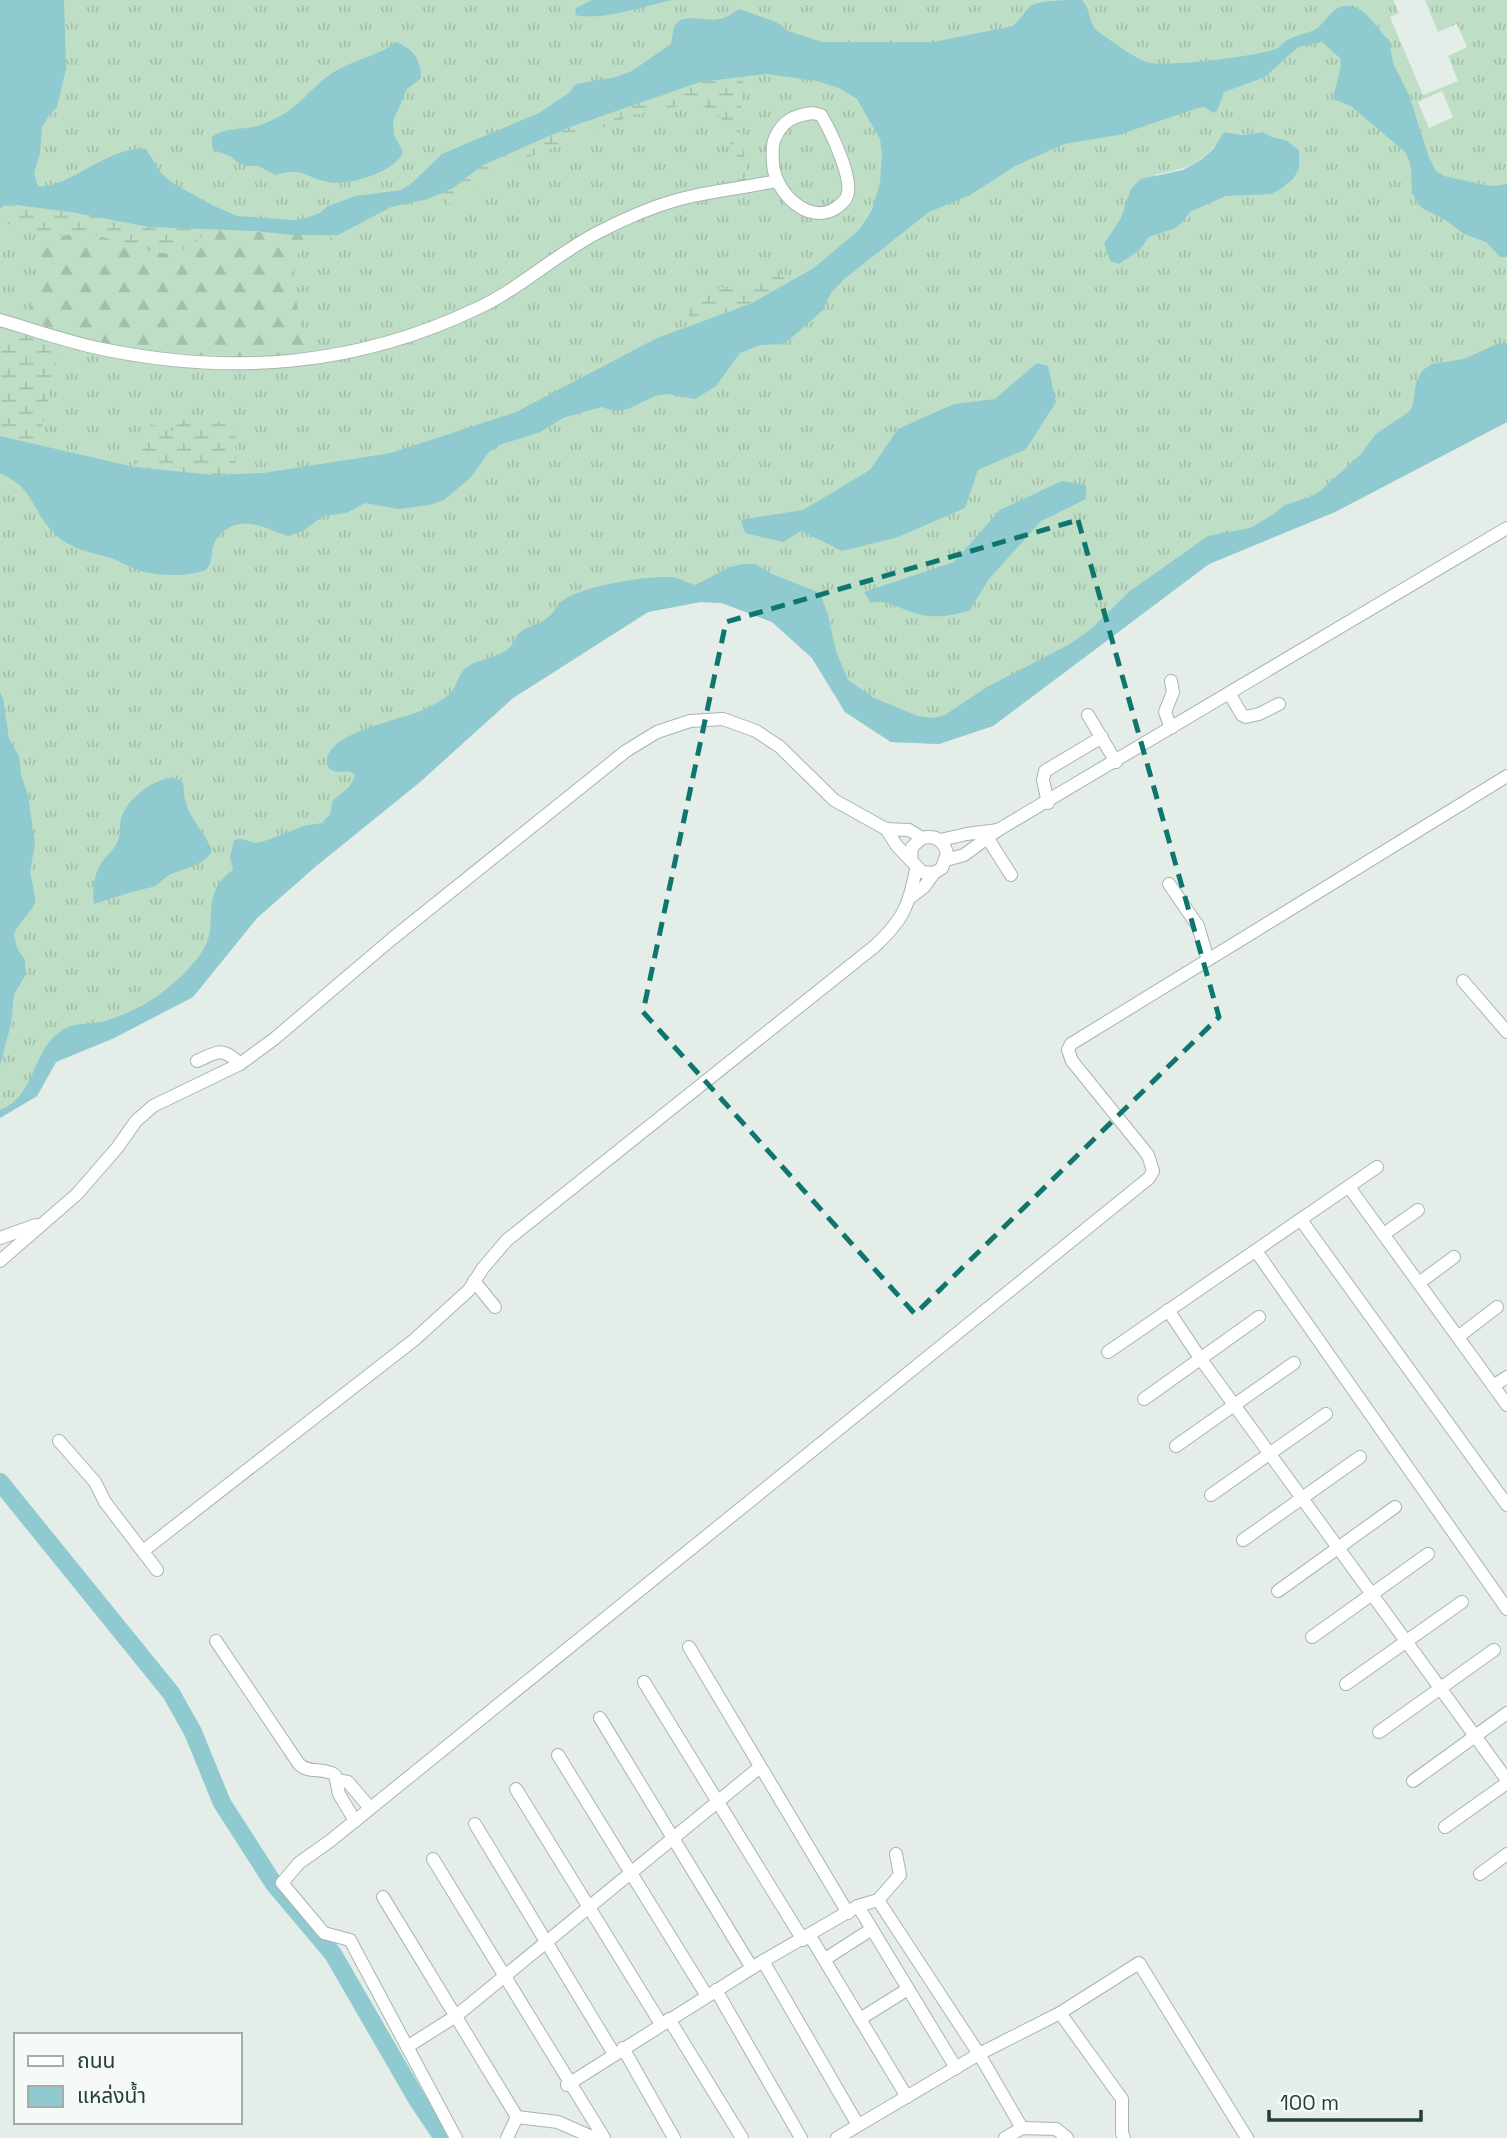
<svg xmlns="http://www.w3.org/2000/svg" width="1507" height="2138" viewBox="0 0 1507 2138" font-family="'Space Grotesk','Noto Sans Thai',sans-serif">
  <style>
    .grass { fill: url(#grass-tufts); fill-rule: evenodd }
    .forest { fill: url(#forest-firs) }
    .wetland { fill: url(#wetland-marsh) }
    .water { fill: #8fcad0 }
    .lines { fill: none; stroke-linecap: round; stroke-linejoin: round }
    .river { stroke: #8fcad0; stroke-width: 18 }
    .minor-casing { stroke: #a7b5b0; stroke-width: 14 }
    .minor { stroke: #fff; stroke-width: 12 }
    .marked { fill: none; stroke: #0f766e; stroke-width: 5; stroke-dasharray: 14 9; stroke-linejoin: round }
  </style>
  <defs>
    <pattern id="grass-tufts" width="24" height="20" patternUnits="userSpaceOnUse" patternTransform="scale(1.75)"><rect width="24" height="20" fill="#bedec5"/><path d="M3 7l-1-3M5 7V3M7 7l1-3M15 17l-1-3M17 17v-4M19 17l1-3" fill="none" stroke="#a3c0aa"/></pattern>
    <pattern id="forest-firs" width="22" height="20" patternUnits="userSpaceOnUse" patternTransform="scale(1.75)"><rect width="22" height="20" fill="#bedec5"/><path d="M5 1l3.5 6h-7zM16 11l3.5 6h-7z" fill="#a3c0aa"/></pattern>
    <pattern id="wetland-marsh" width="20" height="14" patternUnits="userSpaceOnUse" patternTransform="scale(1.75)"><rect width="20" height="14" fill="#bedec5"/><path d="M1 5h8M5 5V1M11 12h8M15 12V8" fill="none" stroke="#a3c0aa"/></pattern>
  </defs>
  <rect width="100%" height="100%" fill="#e5ede9"/>
  <!-- grass -->
  <path class="grass" d="M0,0h1393l6,13 -9,4 33,78 35,-14 -10,-25 19,-9 -10,-23 -19,8 -13,-32h82v422l-172,90 -126,52 -216,162 -54,18 -48,-2 -46,-30 -33,-54 -40,-36 -50,-19 -22,-1 -52,10 -135,86 -93,84 -105,85 -58,51 -64,79 -79,41 -58,24 -19,34 -37,22zM1442,91l11,26 -24,11 -11,-26zM1224,132l19,3 20,-3 9,5 14,3 13,10 -73,46 -36,16 -8,11 -8,6 -25,8 -9,13 -21,14 -15,-22 17,-24 36,-44c32,-5 50,-13 67,-42z"/>
  <!-- forest -->
  <path class="forest" d="M207,229l125,7v7l-32,6c-15,29 2,74 9,106l-102,4 -84,-11 -94,-27 10,-72 13,-11 28,-6 32,6 27,13 58,-8z"/>
  <!-- wetland -->
  <g class="wetland">
    <polygon points="743,76 740,131 749,181 738,183 727,126 716,112 701,105 679,106 632,115 584,136 517,161 485,179 452,206 440,194 453,188 483,165 570,127 700,82"/>
    <path d="M8,204l63,8 78,15 58,2c-39,56 -90,-4 -140,6 -5,1 -12,1 -16,3 -4,2 -9,8 -12,11l-4,-17 -9,-5 -26,-4v-15z"/>
    <path d="M778,268l9,15c-29,21 -63,29 -96,41l-6,-21 17,-10 21,-6 19,3 22,-9z"/>
    <polygon points="0,326 60,344 38,446 0,436"/>
    <polygon points="178,420 235,423 236,474 213,475 134,467 141,439 147,438 150,424 175,431"/>
  </g>
  <!-- water -->
  <g class="water">
    <path d="M0,0h64l2,69 -9,38 -9,10 -6,10 -2,26 -6,20 4,13c29,4 71,-41 108,-37l15,24 11,10 42,23 23,10 57,4 12,-2 14,-5 8,-7 28,-10 45,-6 10,-6 31,-30 97,-41 30,-20 7,-9 40,-7 16,-6 39,-27c2,-6 1,-16 6,-21 8,-10 30,-1 42,-4 8,-1 14,-6 20,-10l37,13 12,9 34,11h112l79,-16c8,-6 11,-15 19,-21 13,-5 35,-5 50,-5 9,9 6,22 15,31 15,10 32,24 49,31 16,6 116,-6 132,-14 3,-2 5,-5 8,-7 9,-6 21,-7 30,-12 12,-8 16,-25 34,-23 17,2 26,23 39,34l4,23 16,32 20,63 7,13 8,5 39,9 14,1 10,-2v73h-7l-14,-15 -22,-8 -20,-15 -22,-11 -10,-15 -1,-27 -5,-13 -55,-47 -18,-7 8,-34 -1,-7 -18,-16 -24,5 -33,30 -41,15 -7,19 -4,2 -8,-6 -7,1 -80,27 -54,9 -49,22 -45,29 -41,17 -86,68 -12,13 -8,17 -35,31 -7,3 -21,1 -20,8 -24,33 -21,13 -28,-5 -12,2 -27,13 -14,2 -12,-4 -37,10 -25,15 -41,13 -11,8 -17,24 -27,23 -15,5 -30,4 -34,-6 -19,10 -23,3 -20,15 -14,5c-22,-6 -44,-22 -65,-5 -4,3 -8,7 -10,13 -4,10 0,16 -8,26 -19,7 -45,6 -65,1 -10,-3 -20,-9 -30,-13 -21,-6 -42,-9 -58,-26 -24,-25 -17,-42 -53,-59v-37l134,31 79,8 50,-2 128,-20 125,-41 141,-74 93,-34 64,-36 46,-39 12,-19 8,-27 2,-28 -2,-16 -23,-40 -18,-11 -22,-7 -51,-7 -66,8 -130,45 -87,38 -30,23 -25,11 -37,8 -53,28h-47l-35,-4 -107,-4 -78,-15 -63,-8 -8,4z"/>
    <path d="M592,0h80c-29,6 -67,21 -97,15l1,-7z"/>
    <path d="M396,42c17,7 25,17 25,36l-14,11 -14,32 1,14 9,17c-8,21 -59,36 -79,29 -21,-6 -25,-14 -48,-6l-18,-9h-11l-10,-4 -7,-6 -14,-5 -4,-5v-9c11,-9 27,-7 41,-10 8,-2 18,-6 25,-10 21,-10 32,-28 50,-41 21,-16 48,-18 68,-34z"/>
    <polygon points="1224,132 1243,135 1263,132 1272,137 1286,140 1299,150 1299,169 1293,179 1279,190 1271,194 1226,196 1190,212 1182,223 1174,229 1149,237 1140,250 1119,264 1110,261 1104,243 1121,218 1131,189 1141,179 1183,170 1202,159 1213,149"/>
    <path d="M1507,343v79l-172,90 -126,52 -216,162 -54,18 -48,-2 -46,-30 -33,-54 -40,-36 -50,-19 -22,-1 -52,10 -135,86 -93,84 -105,85 -58,51 -64,79 -79,41 -58,24 -19,34 -37,22v-8c37,-14 31,-62 64,-81 11,-7 28,-4 41,-8 40,-12 70,-34 95,-66 23,-29 -4,-59 33,-85l-3,-13 4,-17 8,-1 13,4 7,-1 42,-16 18,-3 8,-9 3,-14 16,-13 6,-11 -3,-4c-9,-1 -25,3 -25,-11 1,-29 74,-41 96,-51 8,-4 16,-8 23,-13 12,-8 10,-22 21,-30 13,-9 31,-8 43,-20 4,-4 5,-10 9,-14 8,-7 20,-8 28,-15 6,-4 9,-11 14,-16 18,-16 84,-26 109,-25 8,0 17,6 25,8l35,-18 13,-3h12l17,10 48,19 8,22 8,36 12,29 26,18 44,18 15,2 12,-3 42,-28 83,-43 20,-14 40,-39 78,-55 42,-8 24,-14 11,-9 25,-8 9,-5 42,-38 15,-20 34,-23 3,-6 3,-23 7,-12 9,-6 32,-5 33,-15z"/>
    <polygon points="1037,363 1048,366 1056,402 1026,449 978,470 965,508 898,537 842,551 801,531 783,542 745,533 741,520 803,510 870,470 898,429 954,404 995,399"/>
    <path d="M1062,481l24,4v14l-45,22 -52,58 -20,32c-20,5 -35,8 -55,2 -17,-5 -24,-14 -43,-10l-7,-11 90,-30 46,-52z"/>
    <polygon points="0,692 3,699 9,739 19,756 21,775 28,795 35,844 30,871 35,897 33,907 16,929 14,935 17,948 25,960 25,976 14,994 11,1024 0,1065"/>
    <path d="M168,778l10,1 5,4c1,5 1,12 2,17 4,18 20,33 27,50 -6,15 -27,18 -41,24 -7,3 -11,11 -19,13 -19,4 -39,11 -58,17 -2,-16 0,-33 11,-46 3,-4 8,-8 11,-13 5,-8 3,-17 5,-26 5,-19 29,-37 47,-41z"/>
  </g>
  <g class="lines">
    <!-- river -->
    <polyline class="river" points="0,1482 171,1693 193,1732 222,1803 274,1884 333,1954 418,2101 443,2138"/>
    <!-- minor casing -->
    <g class="minor-casing">
      <g id="minor">
        <path d="M813,113l8,2c9,15 33,64 26,81 -1,5 -7,9 -11,12 -28,18 -61,-16 -63,-44 0,-9 -2,-18 2,-26 8,-18 20,-23 38,-25z"/>
        <path d="M0,320c34,10 68,22 102,29 131,27 255,17 376,-41 43,-20 79,-55 121,-76 29,-15 61,-29 94,-36 27,-6 55,-9 83,-15"/>
        <polyline points="1229,693 1242,715 1246,717 1259,714 1279,704"/>
        <polyline points="1088,715 1116,762"/>
        <polyline points="1171,728 1165,712 1173,692 1171,681"/>
        <polyline points="1048,803 1043,780 1045,771 1102,737"/>
        <polyline points="886,829 909,830 922,838"/>
        <polyline points="985,834 1011,875"/>
        <polyline points="940,840 967,834 998,830"/>
        <polyline points="946,860 964,855 998,830 1507,528"/>
        <polyline points="1169,884 1198,926 1208,960"/>
        <polyline points="911,897 924,887 934,873"/>
        <polyline points="1463,981 1507,1032"/>
        <path d="M197,1061c21,-9 25,-15 43,3"/>
        <polyline points="1349,1187 1507,1405"/>
        <polyline points="1301,1220 1507,1505"/>
        <polyline points="1384,1234 1418,1210"/>
        <polyline points="0,1238 36,1225"/>
        <polyline points="1256,1251 1507,1609"/>
        <path d="M0,1261l77,-67 40,-46 19,-27 17,-15 87,-42 34,-25 119,-101 233,-187 31,-19 33,-11 33,-2 33,12 24,16 54,53 52,29 11,17 25,26 12,1 8,-5 5,-15c-4,-13 -12,-18 -25,-15l-10,9 -1,14"/>
        <polyline points="474,1281 495,1307"/>
        <polyline points="1419,1283 1454,1257"/>
        <polyline points="1168,1310 1200,1358 1507,1780"/>
        <polyline points="1458,1337 1497,1307"/>
        <polyline points="1108,1352 1377,1167"/>
        <polyline points="1493,1386 1507,1377"/>
        <polyline points="1144,1399 1259,1317"/>
        <polyline points="59,1441 95,1482 105,1502 157,1570"/>
        <polyline points="1176,1446 1294,1363"/>
        <polyline points="1211,1495 1326,1414"/>
        <polyline points="1243,1540 1360,1457"/>
        <path d="M143,1551l271,-211 55,-50 14,-22 24,-28 368,-294c28,-26 34,-40 41,-77"/>
        <polyline points="1278,1591 1395,1507"/>
        <polyline points="1312,1637 1428,1554"/>
        <path d="M216,1641l83,123c10,10 24,3 36,11l4,19 16,27"/>
        <polyline points="689,1647 848,1913"/>
        <polyline points="644,1682 803,1940"/>
        <polyline points="1346,1684 1462,1602"/>
        <polyline points="600,1718 752,1968"/>
        <polyline points="1379,1732 1494,1650"/>
        <polyline points="558,1755 707,1996"/>
        <polyline points="337,1780 348,1782 370,1808"/>
        <polyline points="1413,1781 1507,1713"/>
        <polyline points="516,1789 661,2024"/>
        <polyline points="475,1824 614,2054"/>
        <polyline points="1445,1827 1507,1783"/>
        <polyline points="896,1854 900,1875 878,1900 979,2054 1060,2013"/>
        <polyline points="433,1859 604,2138"/>
        <polyline points="1480,1874 1507,1854"/>
        <polyline points="383,1897 517,2117 558,2122 594,2138"/>
        <polyline points="858,1906 956,2068"/>
        <polyline points="810,1936 907,2097"/>
        <polyline points="825,1959 872,1929"/>
        <polyline points="763,1961 858,2125"/>
        <polyline points="716,1990 801,2138"/>
        <polyline points="669,2019 742,2138"/>
        <polyline points="860,2019 908,1989"/>
        <polyline points="407,2047 456,2016 760,1767"/>
        <polyline points="623,2048 674,2138"/>
        <polyline points="567,2085 763,1961 858,1906 878,1900"/>
        <polyline points="456,2138 350,1940 324,1933 282,1883 299,1863 330,1841 1149,1178 1153,1171 1148,1155 1072,1061 1068,1050 1071,1044 1507,776"/>
        <polyline points="507,2138 517,2117"/>
        <polyline points="837,2138 979,2054 1022,2128"/>
        <polyline points="1005,2138 1022,2128 1056,2129 1067,2138"/>
        <polyline points="1124,2138 1122,2133 1122,2099 1060,2013 1139,1963 1247,2138"/>
      </g>
    </g>
    <!-- minor -->
    <use href="#minor" class="minor"/>
  </g>
  <!-- marked area -->
  <path class="marked" d="M1078,520l141,497 -304,297 -272,-302 83,-390z"/>
  <!-- legend -->
  <rect x="14" y="2033" width="228" height="91" fill="#f5faf7" stroke="#a1afaa" stroke-width="2"/>
  <rect x="28" y="2056" width="35" height="10" fill="#ffffff" stroke="#a1afaa" stroke-width="2"/>
  <text x="77" y="2068" font-size="21" fill="#243f36">ถนน</text>
  <rect x="28" y="2086" width="35" height="21" fill="#8fcad0" stroke="#a1afaa" stroke-width="2"/>
  <text x="77" y="2103" font-size="21" fill="#243f36">แหล่งน้ำ</text>
  <!-- scale -->
  <path d="M1269 2110v10h152v-10" fill="none" stroke="#243f36" stroke-width="3.5"/>
  <text x="1280" y="2110" font-size="21" fill="#243f36" stroke="#f5faf7" stroke-width="5" paint-order="stroke">100 m</text>
</svg>
